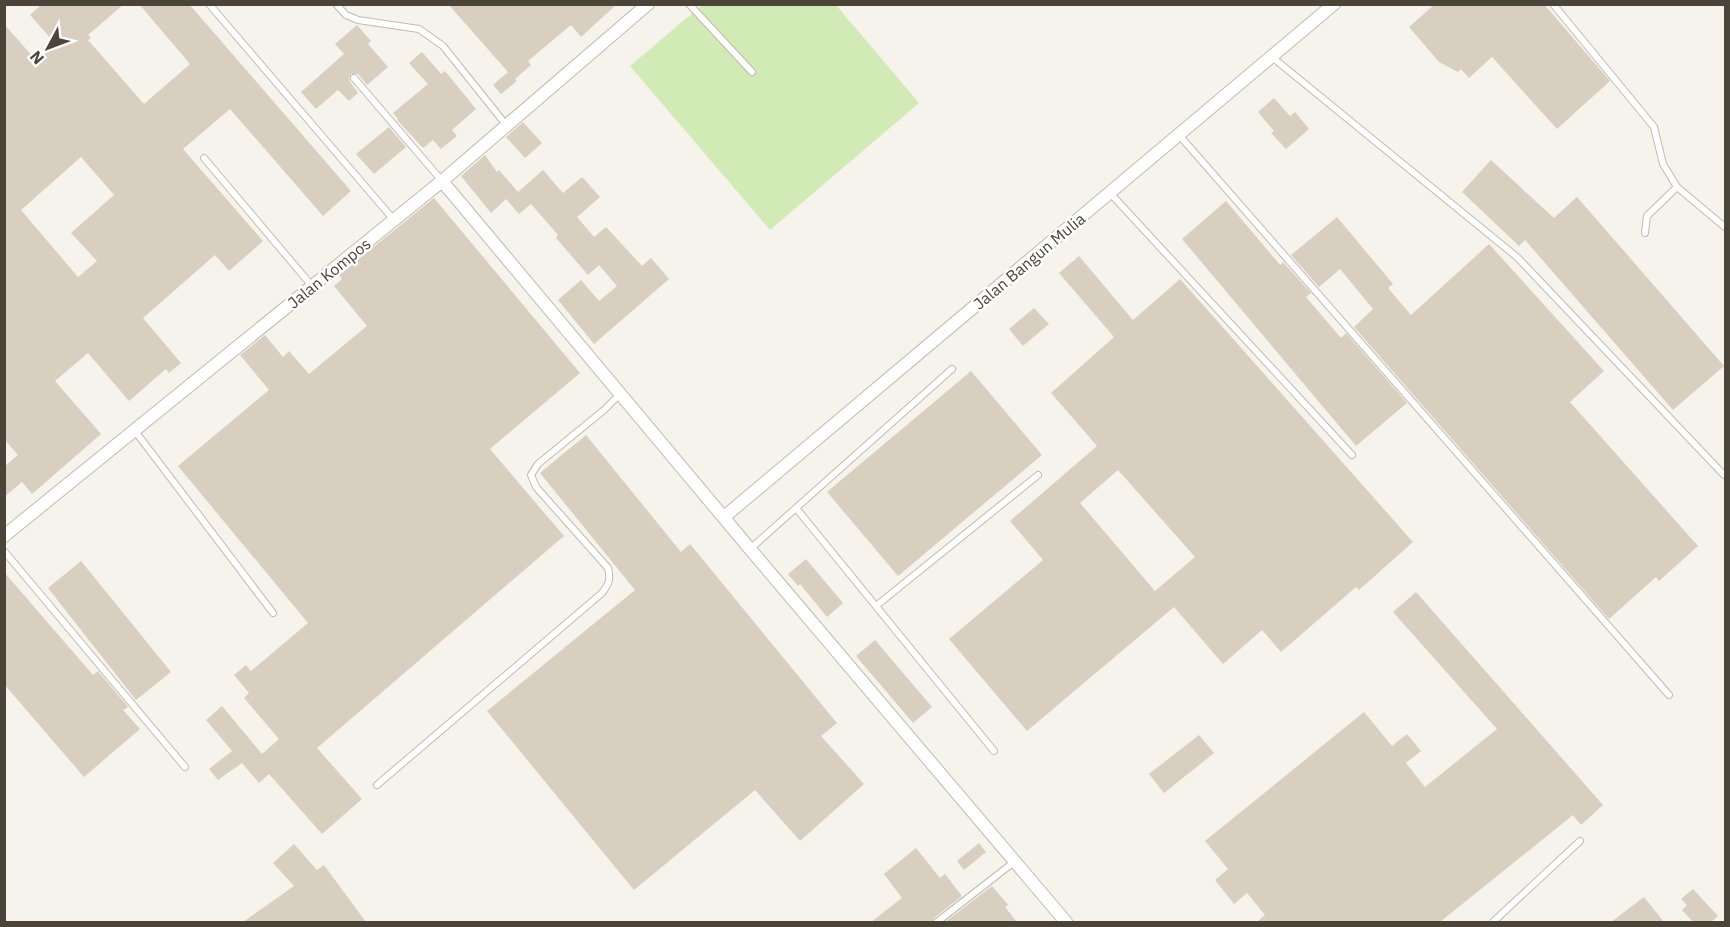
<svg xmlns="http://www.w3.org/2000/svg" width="1730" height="927" viewBox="0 0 1730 927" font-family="'IBM Plex Sans',sans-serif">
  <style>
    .green { fill: #d2eab5 }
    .building { fill: #d8cfc1; fill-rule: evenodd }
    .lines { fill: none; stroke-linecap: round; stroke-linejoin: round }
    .lane-casing { stroke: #c2bbae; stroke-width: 8 }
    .street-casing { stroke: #c2bbae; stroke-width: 14 }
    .lane { stroke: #fff; stroke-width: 6 }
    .street { stroke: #fff; stroke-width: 12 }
    .labels { text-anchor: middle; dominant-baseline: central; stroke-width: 4.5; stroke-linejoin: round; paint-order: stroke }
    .street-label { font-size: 16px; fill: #4b4439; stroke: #fff }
  </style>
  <rect width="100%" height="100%" fill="#f6f3ec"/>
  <!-- green -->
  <polygon class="green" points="702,5 836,5 919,103 770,230 630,66"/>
  <!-- building -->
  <g class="building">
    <path d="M42,4h82l-36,31 3,3 -3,2 56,64 46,-40 -51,-60h50l162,187 -28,25 -93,-107 -47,40 80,92 -34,30 -14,-16 -72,63 38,45 -12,10 -3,-4 -37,32 -41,-48 -33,28 46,53 -69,60 -10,-12 -18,15v-30l14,-12 -14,-16v-415l30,34 19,-17 -23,-26zM81,157l33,38 -43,38 26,28 -19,16 -57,-67z"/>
    <polygon points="448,4 617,4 581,37 571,25 528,61 531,65 515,79 517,81 501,94 493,85 508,72"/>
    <polygon points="1435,4 1544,4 1610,81 1557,129 1492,57 1469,78 1461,69 1458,72 1439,62 1409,27"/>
    <polygon points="357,25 371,41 368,44 388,67 367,85 358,74 351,74 349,80 358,93 349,101 338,90 316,109 301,92 344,54 335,44"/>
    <polygon points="422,52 441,74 445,71 476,109 452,130 457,136 441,149 433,140 423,148 397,120 398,119 393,113 428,84 409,63"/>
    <polygon points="1274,98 1290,116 1295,112 1309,129 1286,149 1271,133 1274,131 1258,112"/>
    <polygon points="523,122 542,143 525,158 506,137"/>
    <polygon points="389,127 406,147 374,174 356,154"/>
    <polygon points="485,155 497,172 499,170 518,192 543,170 563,193 582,177 600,197 577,217 594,237 606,227 642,266 651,258 669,279 594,344 558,300 581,280 599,301 617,286 599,265 588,275 556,238 558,235 531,204 519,214 506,199 491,213 461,176"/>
    <polygon points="1491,160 1554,218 1577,197 1724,366 1673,410 1525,240 1519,246 1462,192"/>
    <polygon points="434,198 580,373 490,449 564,536 317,748 362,799 322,834 269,774 259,783 242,763 218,780 209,769 232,751 206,720 222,706 262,754 279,739 244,698 249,693 234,675 246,665 251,671 308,623 178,466 269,390 240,355 265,335 283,357 289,351 309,374 367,326 334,286 342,279 339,275"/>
    <polygon points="1226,201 1280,265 1283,262 1311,293 1306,297 1341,338 1346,333 1407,403 1356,446 1182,239"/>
    <polygon points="1337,217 1393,284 1388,288 1411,315 1489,244 1604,371 1570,402 1698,546 1659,581 1656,577 1609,619 1354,327 1373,309 1340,269 1319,287 1291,255"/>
    <path d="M1079,256l54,64 47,-41 233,263 -54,48 -3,-3 -75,65 -19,-22 -39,34 -49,-57 -147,124 -78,-92 94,-79 -33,-39 87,-75 -46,-53 63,-56 -55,-64zM1118,470l77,87 -40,34 -75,-88z"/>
    <polygon points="1034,308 1049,324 1023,346 1009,329"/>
    <polygon points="971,371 1042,455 898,576 827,492"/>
    <polygon points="586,435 681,552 690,544 837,723 821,736 864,784 800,841 755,790 634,890 487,711 635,590 540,473"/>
    <polygon points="806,559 843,603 827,617 800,584 798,586 788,574"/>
    <polygon points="81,561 171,672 136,700 48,588"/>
    <polygon points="4,572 93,675 98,671 128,707 123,710 140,729 84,777 4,684"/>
    <polygon points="1416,592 1603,805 1581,825 1573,815 1440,922 1257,922 1265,915 1247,893 1234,904 1215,880 1228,869 1205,841 1364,712 1392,746 1407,734 1421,751 1406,763 1425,787 1497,729 1393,612"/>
    <polygon points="875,640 932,707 913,723 856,656"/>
    <polygon points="1199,735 1214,753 1164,793 1149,774"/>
    <polygon points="979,843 986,852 964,870 957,861"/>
    <polygon points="294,844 317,870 324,865 366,922 243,922 294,886 273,863"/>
    <polygon points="916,848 940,878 945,874 962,896 934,918 932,922 871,922 902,898 884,874"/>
    <polygon points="992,886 1008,905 1005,907 1017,922 945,922"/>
    <polygon points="1693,889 1718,916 1711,922 1693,922 1682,910 1687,905 1681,899"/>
    <polygon points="1644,897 1664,922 1611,922"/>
  </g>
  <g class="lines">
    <!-- lane casing -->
    <g class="lane-casing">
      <g id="lane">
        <polyline points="209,4 394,220"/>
        <polyline points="336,4 346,15 358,20 419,29 443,46 507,126"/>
        <polyline points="689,4 752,72"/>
        <polyline points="1553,4 1654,127 1663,164 1677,187 1726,228"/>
        <polyline points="1272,57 1517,257 1724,475"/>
        <polyline points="354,78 442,181"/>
        <polyline points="1179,135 1669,695"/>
        <polyline points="204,158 312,286"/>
        <polyline points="1110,193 1352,455"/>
        <polyline points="1645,233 1647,216 1677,187"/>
        <polyline points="135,431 273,613"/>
        <polyline points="796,508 994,751"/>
        <polyline points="750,549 952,369"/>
        <polyline points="4,551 185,767"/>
        <polyline points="876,606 1038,475"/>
        <path d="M377,785l225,-192c7,-9 9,-14 6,-25l-72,-81 -5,-12 7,-11 66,-54 16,-16"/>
        <polyline points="937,922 1014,862"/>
        <polyline points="1493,922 1580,841"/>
      </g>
    </g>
    <!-- street casing -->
    <g class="street-casing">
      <g id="street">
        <polyline points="442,181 750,549 1066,922"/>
        <polyline points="724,517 1334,4"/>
        <polyline points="4,536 442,181 648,4"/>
      </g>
    </g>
    <!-- lane -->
    <use href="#lane" class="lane"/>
    <!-- street -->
    <use href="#street" class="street"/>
  </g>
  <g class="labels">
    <!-- street labels -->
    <g class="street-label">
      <text transform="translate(1029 261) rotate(-40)">Jalan Bangun Mulia</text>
      <text transform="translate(329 273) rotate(-39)">Jalan Kompos</text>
    </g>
  </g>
  <!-- border -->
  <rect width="1730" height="927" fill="none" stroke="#4b4439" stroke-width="12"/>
  <!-- north arrow -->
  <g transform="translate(48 48) rotate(229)" stroke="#ffffff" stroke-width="4.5" paint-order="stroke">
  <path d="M0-4.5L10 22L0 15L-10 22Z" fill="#4b4439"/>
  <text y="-9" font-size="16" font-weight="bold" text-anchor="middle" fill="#4b4439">N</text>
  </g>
</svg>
